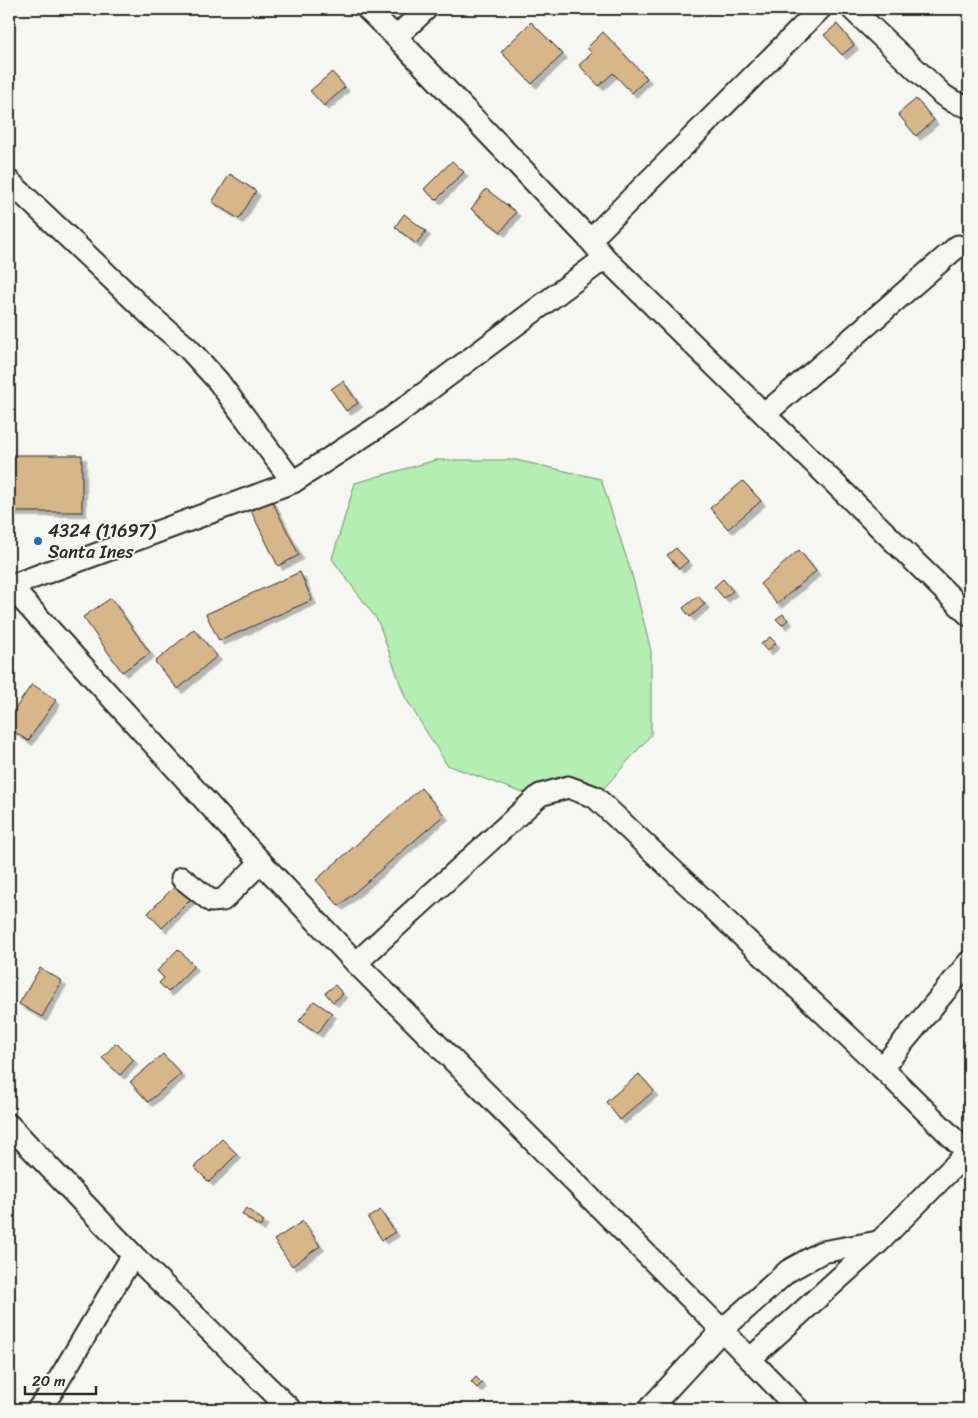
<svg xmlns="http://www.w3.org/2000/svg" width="978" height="1418" viewBox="0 0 978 1418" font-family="Sriracha,sans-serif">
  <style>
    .green { fill: #b5eeb2; stroke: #708c6e }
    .building { fill: #d7b68a; stroke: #2b2b2b; filter: url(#shadow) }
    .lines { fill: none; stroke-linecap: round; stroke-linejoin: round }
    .street-casing { stroke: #2b2b2b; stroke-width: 25 }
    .street { stroke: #f6f6f2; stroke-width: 21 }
    .poi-dot { fill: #1f6fb2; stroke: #f6f6f2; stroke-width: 2 }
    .labels { text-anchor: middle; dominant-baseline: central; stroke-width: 4; stroke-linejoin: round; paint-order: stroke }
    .poi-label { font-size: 18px; fill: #2b2b2b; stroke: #f6f6f2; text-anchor: start }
  </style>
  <defs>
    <filter id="shadow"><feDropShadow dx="4.5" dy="4.5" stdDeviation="0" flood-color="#0004"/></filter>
  </defs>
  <rect width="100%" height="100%" fill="#f6f6f2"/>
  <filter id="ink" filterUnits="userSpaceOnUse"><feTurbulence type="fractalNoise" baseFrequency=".02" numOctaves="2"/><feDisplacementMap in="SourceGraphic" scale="10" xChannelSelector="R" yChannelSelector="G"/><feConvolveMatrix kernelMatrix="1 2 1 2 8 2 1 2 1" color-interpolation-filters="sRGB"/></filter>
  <g filter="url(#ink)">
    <!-- green -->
    <polygon class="green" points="436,460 516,460 601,479 632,575 651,651 651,735 597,796 520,792 447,765 405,697 378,621 332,559 355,483"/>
    <!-- building -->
    <g class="building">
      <polygon points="531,22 563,54 532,84 501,52"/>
      <polygon points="837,24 854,45 842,55 824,35"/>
      <polygon points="603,32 647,78 632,93 613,73 599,86 579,65 592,53 587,48"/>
      <polygon points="332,72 345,87 324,106 310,91"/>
      <polygon points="916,99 934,120 916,136 898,114"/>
      <polygon points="452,161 464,172 436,200 424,189"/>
      <polygon points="230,174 256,191 239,219 212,202"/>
      <polygon points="486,189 516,212 501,232 471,209"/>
      <polygon points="404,214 426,231 416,244 395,227"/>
      <polygon points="343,381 358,403 346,411 331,389"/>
      <rect x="9" y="455" width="73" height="57"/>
      <polygon points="743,481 761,501 728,529 710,508"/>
      <polygon points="272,501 299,555 278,566 251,511"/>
      <polygon points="676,548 688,561 679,569 667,555"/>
      <polygon points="799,550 816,571 777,604 760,584"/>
      <polygon points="300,572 312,600 219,641 206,614"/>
      <polygon points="723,579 733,591 724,598 714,587"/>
      <polygon points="698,596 705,604 690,617 683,608"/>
      <polygon points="111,598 150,653 122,672 83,617"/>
      <polygon points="783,614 788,620 782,625 776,619"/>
      <polygon points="194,629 217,656 178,689 155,662"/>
      <polygon points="770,637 776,643 767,651 761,644"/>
      <polygon points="32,684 56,700 28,741 9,728 9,718"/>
      <polygon points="421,788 444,815 339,906 316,880"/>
      <polygon points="176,885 191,899 162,928 148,913"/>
      <polygon points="178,949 194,966 168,992 159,983 164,978 157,971"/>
      <polygon points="40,968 62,981 42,1017 19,1004"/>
      <polygon points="335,985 343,994 333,1002 325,993"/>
      <polygon points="314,1001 332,1013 318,1033 299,1021"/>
      <polygon points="116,1043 134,1060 120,1075 102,1058"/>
      <polygon points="163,1054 181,1074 148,1102 130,1082"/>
      <polygon points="639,1074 654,1091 620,1120 606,1102"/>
      <polygon points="222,1139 237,1154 209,1182 194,1167"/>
      <polygon points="246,1208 264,1221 260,1227 242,1214"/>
      <polygon points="380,1210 395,1232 382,1240 368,1218"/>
      <polygon points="303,1221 320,1246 292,1266 274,1240"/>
      <polygon points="476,1377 482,1383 477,1388 471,1382"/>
      <polygon points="101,1402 108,1409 97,1409"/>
      <polygon points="453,1402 459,1408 458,1409 451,1409 448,1407"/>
    </g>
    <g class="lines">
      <!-- street casing -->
      <g class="street-casing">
        <g id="street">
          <polyline points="367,9 396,37 590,240 605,258 969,615"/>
          <polyline points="852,9 943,95 954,102 966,106 969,104"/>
          <polyline points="396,37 426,9"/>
          <polyline points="9,181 154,319 188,348 218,381 293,482"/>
          <polyline points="590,240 820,9"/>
          <polyline points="765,414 958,246"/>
          <polyline points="9,585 261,862 356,963 722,1330 798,1409"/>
          <polyline points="10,586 293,482 390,419 605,258"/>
          <polyline points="182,878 211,901 223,900 261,862"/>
          <polyline points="356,963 540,795 568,787 595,797 882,1068 969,1154"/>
          <polyline points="882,1068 969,962"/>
          <polyline points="9,1125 133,1255 290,1409"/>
          <polyline points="750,1359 879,1242 968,1152"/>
          <polyline points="38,1409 51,1393 133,1255"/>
          <polyline points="649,1409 722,1330 788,1271 822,1252 878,1242"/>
        </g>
      </g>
      <!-- street -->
      <use href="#street" class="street"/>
    </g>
  </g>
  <!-- markers -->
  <circle class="poi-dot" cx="38" cy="541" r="5"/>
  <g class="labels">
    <!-- poi labels -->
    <g class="poi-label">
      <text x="48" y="531">4324 (11697)<tspan x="48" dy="21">Santa Ines</tspan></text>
    </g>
  </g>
  <!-- margin -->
  <rect width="978" height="1418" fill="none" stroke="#f6f6f2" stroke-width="30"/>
  <rect x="15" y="15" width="948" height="1388" fill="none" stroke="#2b2b2b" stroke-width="2" filter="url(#ink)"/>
  <!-- scale -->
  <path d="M25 1386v8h71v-8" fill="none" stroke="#2b2b2b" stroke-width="2.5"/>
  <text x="32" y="1386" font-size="15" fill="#2b2b2b" stroke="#f6f6f2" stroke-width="4" paint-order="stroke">20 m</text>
</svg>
